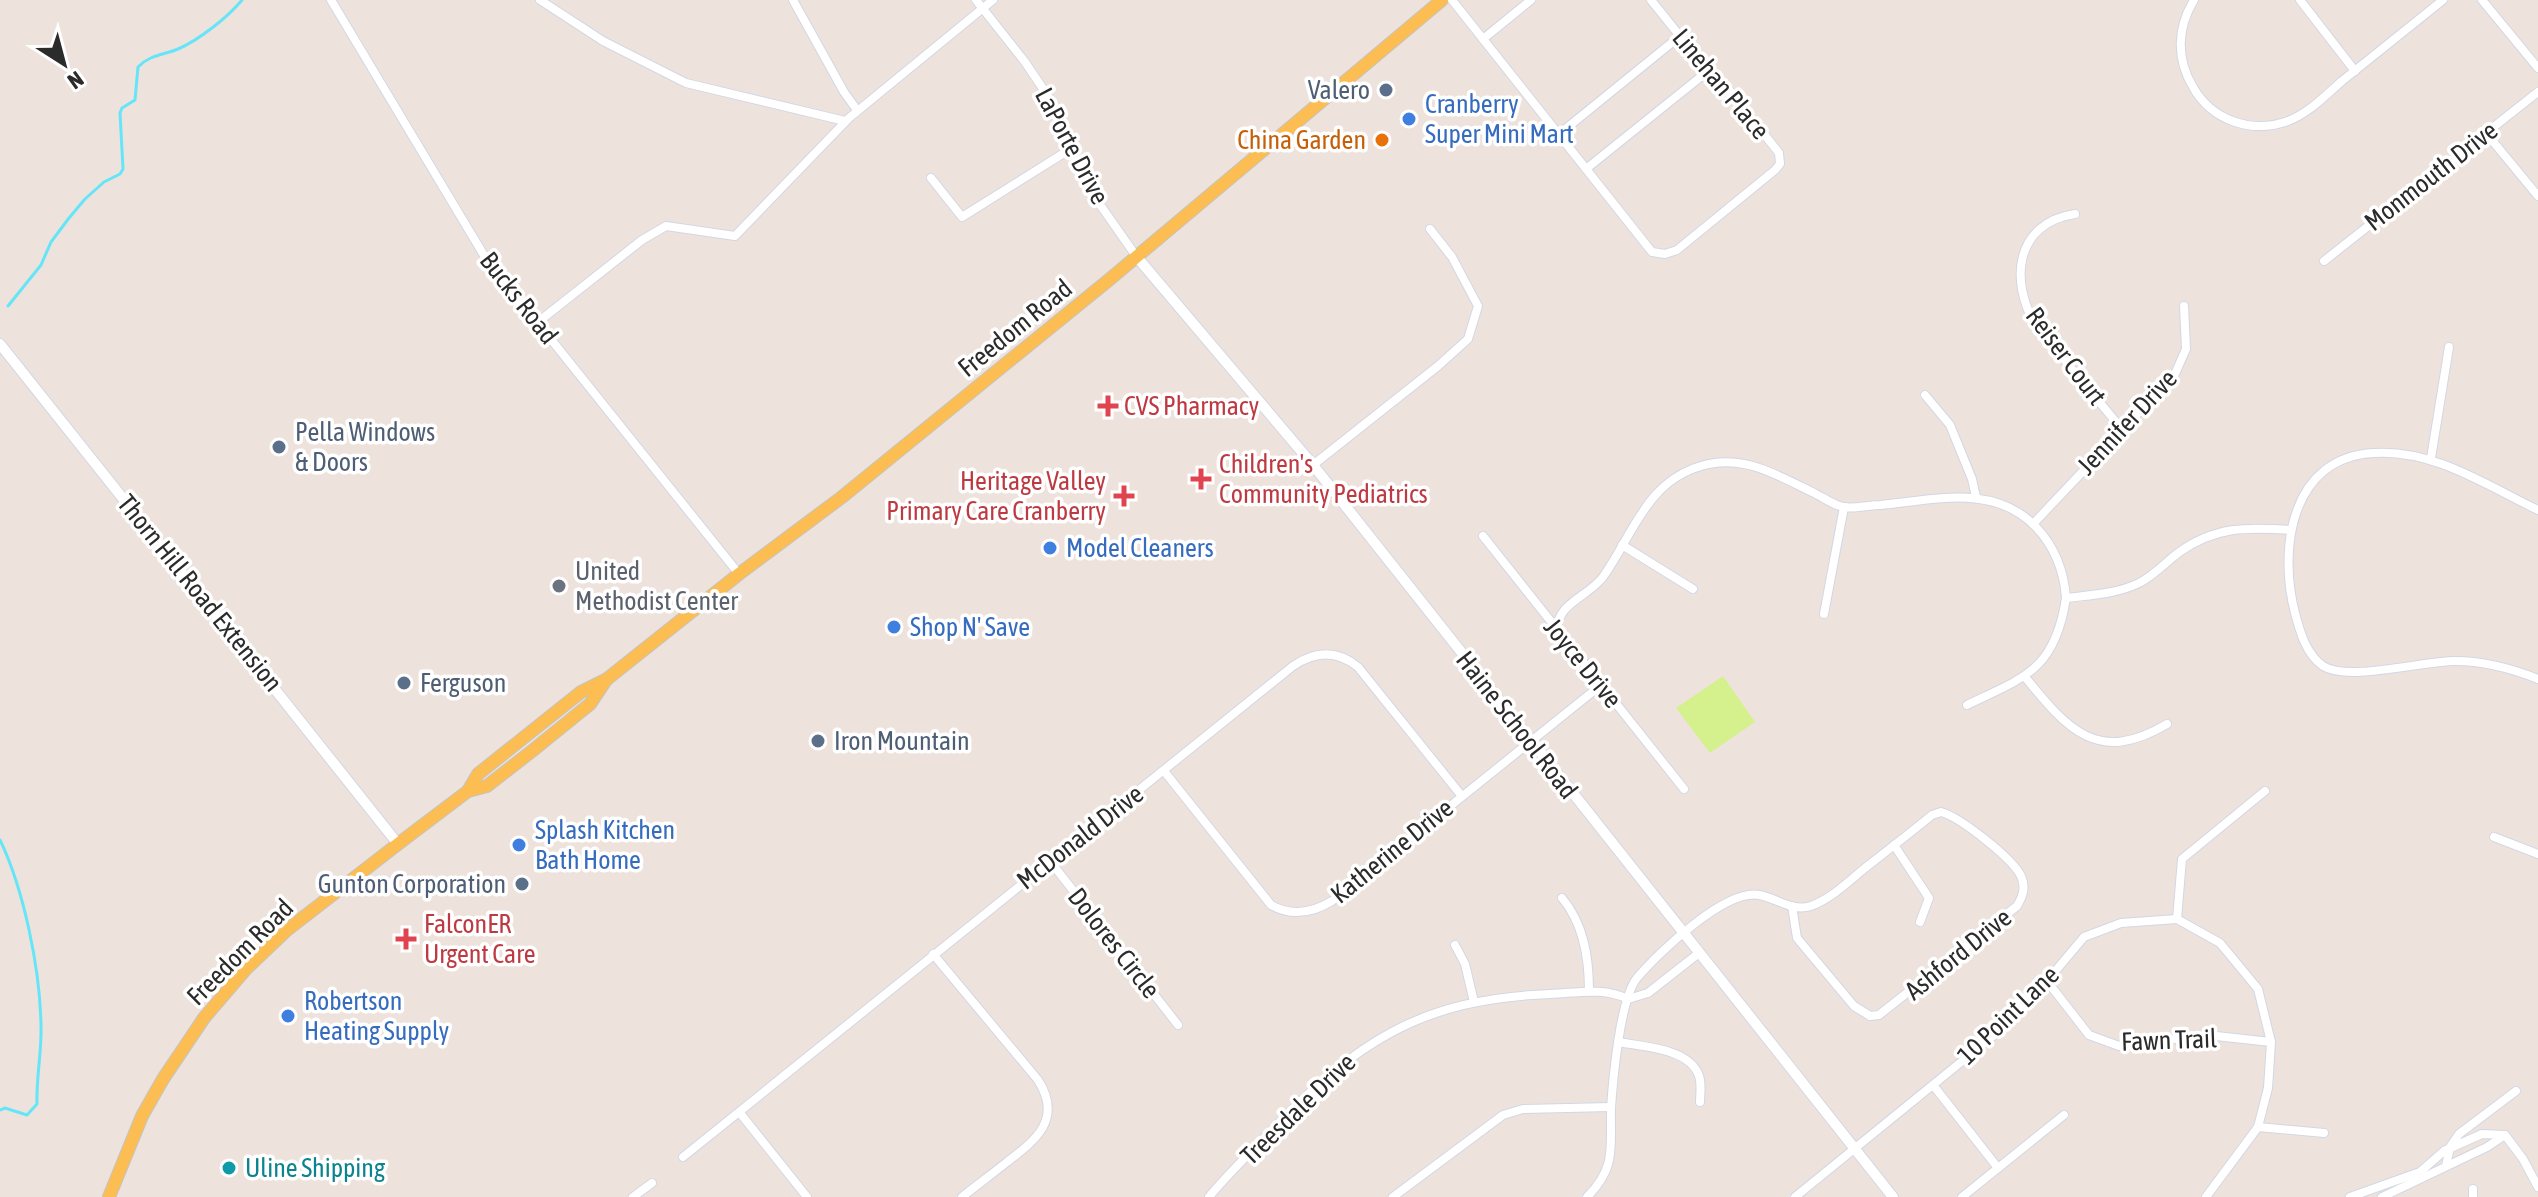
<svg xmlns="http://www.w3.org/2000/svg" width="2538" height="1197" viewBox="0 0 2538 1197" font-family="'Asap Condensed',sans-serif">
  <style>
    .pitch { fill: #d4f18e }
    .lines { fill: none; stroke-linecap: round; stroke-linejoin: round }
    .stream { stroke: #66e5f8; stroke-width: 3 }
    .minor-casing { stroke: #d1d7e5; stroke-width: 10 }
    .tertiary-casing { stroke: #d1d7e5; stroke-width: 12 }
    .primary-casing { stroke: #c4c4c4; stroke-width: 14 }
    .minor { stroke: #fff; stroke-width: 8 }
    .tertiary { stroke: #fff; stroke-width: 10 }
    .primary { stroke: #fcbe52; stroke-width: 12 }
    .service-dot { fill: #5c6f8a; stroke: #fff; stroke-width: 3 }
    .shop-dot { fill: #3f7fe0; stroke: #fff; stroke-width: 3 }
    .food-dot { fill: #e8710a; stroke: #fff; stroke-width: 3 }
    .health-dot { fill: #e0444e; stroke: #fff; stroke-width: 3 }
    .worship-dot { fill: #6b7280; stroke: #fff; stroke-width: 3 }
    .culture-dot { fill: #0f9aa8; stroke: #fff; stroke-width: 3 }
    .labels { text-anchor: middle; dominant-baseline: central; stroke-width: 7; stroke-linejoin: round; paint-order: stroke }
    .street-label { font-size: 26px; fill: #2b2b2b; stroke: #fff }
    .service-label { font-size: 26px; fill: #4e5e75; stroke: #fff; text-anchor: start }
    .shop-label { font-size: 26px; fill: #366cbe; stroke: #fff; text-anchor: start }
    .food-label { font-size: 26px; fill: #c56008; stroke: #fff; text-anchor: end }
    .health-label { font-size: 26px; fill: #be3a42; stroke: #fff; text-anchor: start }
    .worship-label { font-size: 26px; fill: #5b616d; stroke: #fff; text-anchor: start }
    .culture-label { font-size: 26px; fill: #0d838f; stroke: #fff; text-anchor: start }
  </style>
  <rect width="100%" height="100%" fill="#eee3dc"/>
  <!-- pitch -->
  <polygon class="pitch" points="1723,676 1755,722 1710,753 1676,708"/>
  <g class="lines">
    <!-- stream -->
    <g class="stream">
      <path d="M8,306l33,-41 10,-23 18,-24 16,-19 19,-17 16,-8 3,-5 -3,-56 2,-5 13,-8 3,-33c11,-12 26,-12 40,-18 21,-9 50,-32 64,-49"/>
      <path d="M0,840c24,50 40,129 41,185 1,26 -5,53 -4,79l-10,11 -22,-7 -5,2"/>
    </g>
    <!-- minor casing -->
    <g class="minor-casing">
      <g id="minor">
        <polyline points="331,0 485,257 739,574"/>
        <polyline points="540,0 603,41 686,83 845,121"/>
        <polyline points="793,0 844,92 857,110"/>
        <polyline points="976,0 1025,62 1056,108 1078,165 1101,206 1136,256"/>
        <polyline points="1452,0 1652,252 1665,254 1677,250 1775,170 1780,164 1779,153 1726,86 1708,71 1651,0"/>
        <path d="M2194,0c-17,28 -18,59 -1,87 19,34 59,47 95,34 21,-8 38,-26 54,-40 34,-27 67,-54 101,-81"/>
        <polyline points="2300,0 2355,71"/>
        <polyline points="2482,0 2538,68"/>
        <polyline points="1483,39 1531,0"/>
        <polyline points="2486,133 2538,196"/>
        <polyline points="1558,135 1680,36"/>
        <polyline points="1586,169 1708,71"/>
        <polyline points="931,178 962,217 1072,148"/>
        <path d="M2075,214c-60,9 -66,67 -39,112l85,102"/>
        <polyline points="2324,261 2538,92"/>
        <polyline points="538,322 642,240 666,226 735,236 849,118 993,0"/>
        <polyline points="1925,395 1950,425 1972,479 1976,497"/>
        <polyline points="2431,458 2449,347"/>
        <polyline points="1313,465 1438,366 1468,339 1478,306 1452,257 1430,229"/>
        <path d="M2538,510c-52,-25 -105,-61 -164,-57 -83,4 -96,96 -79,160 5,19 11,41 28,53 25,16 99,-5 132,-5 28,0 58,8 83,18"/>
        <polyline points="2033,524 2175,374 2186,349 2184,306"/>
        <polyline points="1483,536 1684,789"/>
        <polyline points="1622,545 1693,589"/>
        <polyline points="1824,614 1844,507"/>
        <path d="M1557,630c0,-27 32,-34 46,-53 30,-42 43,-95 98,-111 42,-13 78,10 115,28 8,4 19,12 28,13 10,2 25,-2 36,-2 54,-5 114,-22 156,22 19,20 28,44 30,71 23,-3 51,-4 73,-15 14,-7 26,-20 39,-30 37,-27 69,-26 113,-23"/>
        <path d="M2025,677c43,53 73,88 142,47"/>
        <path d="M1967,705c58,-28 88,-35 99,-107"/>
        <path d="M1164,771l107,134c21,12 41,8 61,-4l269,-216"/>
        <polyline points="2494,837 2538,854"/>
        <polyline points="1894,845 1929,898 1920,922"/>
        <polyline points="1050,861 1178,1025"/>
        <path d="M1562,898c22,26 27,60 27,93"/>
        <polyline points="2177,919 2220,943 2258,989 2271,1042 2268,1088 2258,1127 2206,1197"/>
        <polyline points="2177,919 2182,859 2265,791"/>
        <polyline points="1455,945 1465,964 1474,1002"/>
        <path d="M933,954l105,126c25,39 -2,60 -31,82 -15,12 -30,23 -45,35"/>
        <polyline points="2047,981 2089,1035 2119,1046 2207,1035 2271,1042"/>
        <polyline points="1628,999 1648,993 1699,953"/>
        <path d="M1619,1042c24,5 71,6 80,34 3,8 1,18 1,26"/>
        <polyline points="1933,1085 1998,1168"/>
        <polyline points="740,1113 807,1197"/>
        <polyline points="2258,1127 2324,1133"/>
        <path d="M683,1157l610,-491c22,-15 44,-16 65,1l103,128"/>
        <polyline points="2446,1166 2450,1147 2459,1134 2516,1091"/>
        <polyline points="633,1197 652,1183"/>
        <path d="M1209,1197c18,-22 39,-42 59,-63 87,-91 151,-135 282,-140 27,-1 53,-7 78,5"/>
        <polyline points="1393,1197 1503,1115 1523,1109 1611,1107"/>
        <path d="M1587,1197c30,-30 23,-50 24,-89 2,-29 9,-109 26,-130 21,-25 88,-89 122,-83 18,3 33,17 52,11 21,-8 37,-24 54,-38 23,-18 45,-35 67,-53l9,-3c19,5 71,46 80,64 5,11 2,20 -4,30l-138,109 -9,1 -16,-10 -57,-68 -5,-32"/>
        <polyline points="1795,1197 1993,1036 2047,981 2084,937 2121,923 2177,919"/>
        <polyline points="1962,1197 2064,1115"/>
        <polyline points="2350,1197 2420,1172 2444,1151 2482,1134 2505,1135 2523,1159 2538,1187"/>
        <polyline points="2382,1197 2487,1147 2505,1135"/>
        <polyline points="2473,1197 2473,1189"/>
      </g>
    </g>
    <!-- tertiary casing -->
    <g class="tertiary-casing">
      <g id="tertiary">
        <polyline points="1136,256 1313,465 1893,1197"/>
        <polyline points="0,344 398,844"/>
      </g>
    </g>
    <!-- primary casing -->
    <g class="primary-casing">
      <g id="primary">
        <polyline points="468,791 478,774 581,692 607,679 739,574 842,497 1110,279 1442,0"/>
        <polyline points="109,1197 142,1116 163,1079 204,1018 246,969 287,930 398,844 468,791 487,786 532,751 590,704 606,680"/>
      </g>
    </g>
    <!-- minor -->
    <use href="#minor" class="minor"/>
    <!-- tertiary -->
    <use href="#tertiary" class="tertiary"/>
    <!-- primary -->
    <use href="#primary" class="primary"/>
  </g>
  <!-- markers -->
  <g class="service-dot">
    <circle cx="1386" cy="90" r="8"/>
    <circle cx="279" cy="447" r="8"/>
    <circle cx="404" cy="683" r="8"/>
    <circle cx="818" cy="741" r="8"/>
    <circle cx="522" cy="884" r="8"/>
  </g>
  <g class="shop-dot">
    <circle cx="1409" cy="119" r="8"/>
    <circle cx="1050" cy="548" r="8"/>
    <circle cx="894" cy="627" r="8"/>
    <circle cx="519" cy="845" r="8"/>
    <circle cx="288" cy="1016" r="8"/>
  </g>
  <circle class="food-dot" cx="1382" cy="140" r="8"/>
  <g class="health-dot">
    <path d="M1104 394h8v8h8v8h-8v8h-8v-8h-8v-8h8z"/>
    <path d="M1197 467h8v8h8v8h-8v8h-8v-8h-8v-8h8z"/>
    <path d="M1120 484h8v8h8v8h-8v8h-8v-8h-8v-8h8z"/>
    <path d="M402 927h8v8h8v8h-8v8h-8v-8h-8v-8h8z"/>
  </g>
  <circle class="worship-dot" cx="559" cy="586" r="8"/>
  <circle class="culture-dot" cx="229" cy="1168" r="8"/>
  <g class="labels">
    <!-- street labels -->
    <g class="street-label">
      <text transform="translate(1721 84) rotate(50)">Linehan Place</text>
      <text transform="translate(1072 146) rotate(62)">LaPorte Drive</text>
      <text transform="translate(2431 176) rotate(-38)">Monmouth Drive</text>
      <text transform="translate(519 298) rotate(52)">Bucks Road</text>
      <text transform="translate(1015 328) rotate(-39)">Freedom Road</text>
      <text transform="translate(2066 356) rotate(53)">Reiser Court</text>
      <text transform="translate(2127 422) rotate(-47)">Jennifer Drive</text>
      <text transform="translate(200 593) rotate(51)">Thorn Hill Road Extension</text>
      <text transform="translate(1583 663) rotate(51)">Joyce Drive</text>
      <text transform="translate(1517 725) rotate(52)">Haine School Road</text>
      <text transform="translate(1080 837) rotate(-38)">McDonald Drive</text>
      <text transform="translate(1392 851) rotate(-39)">Katherine Drive</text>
      <text transform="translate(1114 943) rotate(52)">Dolores Circle</text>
      <text transform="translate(240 952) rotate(-45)">Freedom Road</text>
      <text transform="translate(1958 954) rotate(-39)">Ashford Drive</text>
      <text transform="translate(2008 1015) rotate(-44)">10 Point Lane</text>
      <text transform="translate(2169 1040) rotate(-2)">Fawn Trail</text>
      <text transform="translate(1298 1109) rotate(-44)">Treesdale Drive</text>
    </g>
    <!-- service labels -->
    <g class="service-label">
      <text x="1370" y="90" text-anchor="end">Valero</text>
      <text x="295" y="432">Pella Windows<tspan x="295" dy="30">&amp; Doors</tspan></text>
      <text x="420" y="683">Ferguson</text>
      <text x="834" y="741">Iron Mountain</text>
      <text x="506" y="884" text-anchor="end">Gunton Corporation</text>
    </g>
    <!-- shop labels -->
    <g class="shop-label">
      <text x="1425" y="104">Cranberry<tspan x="1425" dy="30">Super Mini Mart</tspan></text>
      <text x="1066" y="548">Model Cleaners</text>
      <text x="910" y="627">Shop N' Save</text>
      <text x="535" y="830">Splash Kitchen<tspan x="535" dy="30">Bath Home</tspan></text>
      <text x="304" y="1001">Robertson<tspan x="304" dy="30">Heating Supply</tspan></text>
    </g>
    <!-- food labels -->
    <g class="food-label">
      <text x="1366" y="140">China Garden</text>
    </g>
    <!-- health labels -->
    <g class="health-label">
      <text x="1124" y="406">CVS Pharmacy</text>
      <text x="1219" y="464">Children's<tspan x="1219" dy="30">Community Pediatrics</tspan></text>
      <text x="1106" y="481" text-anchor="end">Heritage Valley<tspan x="1106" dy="30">Primary Care Cranberry</tspan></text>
      <text x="424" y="924">FalconER<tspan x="424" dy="30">Urgent Care</tspan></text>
    </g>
    <!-- worship labels -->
    <g class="worship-label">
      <text x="575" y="571">United<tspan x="575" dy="30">Methodist Center</tspan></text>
    </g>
    <!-- culture labels -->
    <g class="culture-label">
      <text x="245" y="1168">Uline Shipping</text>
    </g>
  </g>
  <!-- north arrow -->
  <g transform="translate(64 64) rotate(144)" stroke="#ffffff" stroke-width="6" paint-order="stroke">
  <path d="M0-6L14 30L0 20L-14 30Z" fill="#2b2b2b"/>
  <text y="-12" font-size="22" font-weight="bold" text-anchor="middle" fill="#2b2b2b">N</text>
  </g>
</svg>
